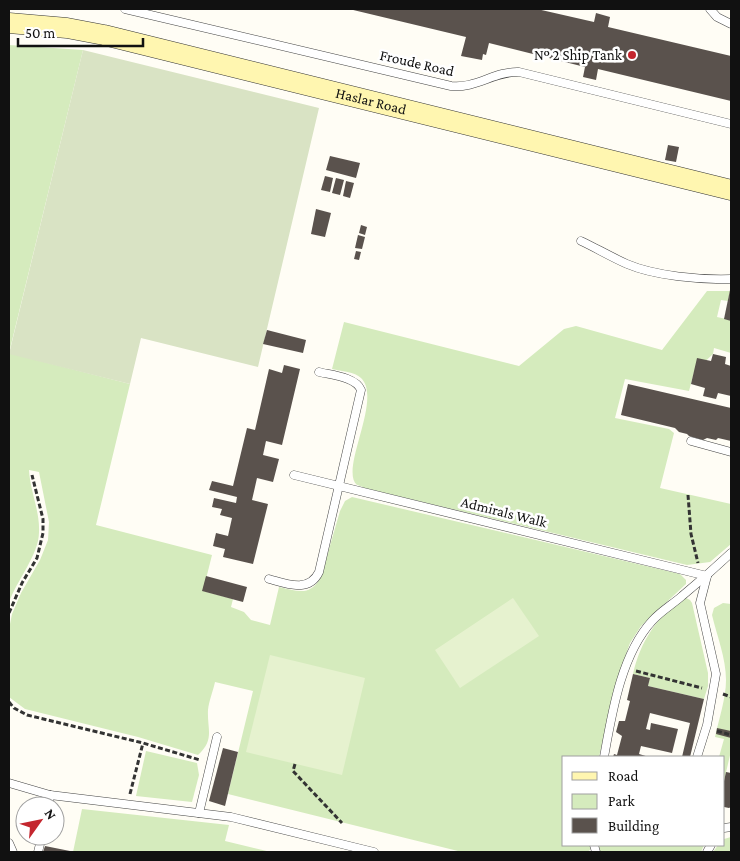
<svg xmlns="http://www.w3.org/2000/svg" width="740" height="861" viewBox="0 0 740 861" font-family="'Crimson Pro',serif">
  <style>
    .green { fill: #d5ebbd }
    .cemetery { fill: #d9e3c4 }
    .pitch { fill: #e6f2cf }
    .building { fill: #5a524d }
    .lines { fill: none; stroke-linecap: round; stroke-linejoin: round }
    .lane-casing { stroke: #444; stroke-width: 9 }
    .secondary-casing { stroke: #333; stroke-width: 21 }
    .path { stroke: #333; stroke-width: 3; stroke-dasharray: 5 2.5; stroke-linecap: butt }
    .lane { stroke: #fff; stroke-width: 8 }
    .secondary { stroke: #fff6b0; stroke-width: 20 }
    .poi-dot { fill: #c4262e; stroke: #fff; stroke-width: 2 }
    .labels { text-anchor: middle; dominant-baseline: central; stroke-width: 5; stroke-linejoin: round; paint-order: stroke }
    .poi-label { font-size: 15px; fill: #111; stroke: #fff; text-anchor: end }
    .street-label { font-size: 15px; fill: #111; stroke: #fff }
  </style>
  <rect width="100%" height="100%" fill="#fffdf5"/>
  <!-- green -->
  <g class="green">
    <path d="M9,45l74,5 -74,303 121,31 -34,141 116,30 -9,36 30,8 -2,8 13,5 7,8 19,5 9,-38c19,4 31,10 42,-10l19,-66 5,-10 7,-4 328,77 6,6v4l-45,42 -11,17 -11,31 -20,83h-35v88h27l-1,5 -3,2h-125l-234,-58 25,-103 -38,-9c-2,9 -6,19 -7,28 -1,19 7,30 -10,45l-60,-18 -113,-28 -16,-12v-68l3,-15 9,-21 19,-33 8,-20 1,-18 -10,-50 -10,-2c1,21 11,41 10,62 0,23 -23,49 -30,71z"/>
    <path d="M707,291h23l-2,10 -7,-1 -4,17 14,3v33l-17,-5 -1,6 -19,18 -5,19 -64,-12 -10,39 54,11 5,4 -14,55 71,16v40l-21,18 -23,3 -323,-77c-1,-1 -6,-3 -7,-3 -18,-15 26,-86 4,-107 -6,-6 -20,-7 -29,-9l12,-47 175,44 45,-37 12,-3 86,24z"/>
    <path d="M686,598l4,2 2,3 16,70v13l-4,13 -56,-13 2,-8 -17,-4c7,-31 24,-60 53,-76z"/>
    <path d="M723,603l8,1v147l-7,30v-24h-5l5,-18 -9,-2c4,-18 11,-39 11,-57 0,-22 -9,-44 -14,-65l2,-7z"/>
    <polygon points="146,751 197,763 199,775 192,802 136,796"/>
    <polygon points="82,809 229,825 225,841 271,852 73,852"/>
    <polygon points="731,837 731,852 713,852 718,845 724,845 724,839"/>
    <polygon points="599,845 704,845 701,852 600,852"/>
  </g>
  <!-- cemetery -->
  <polygon class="cemetery" points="83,50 319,108 258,367 141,338 130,384 9,354"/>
  <!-- pitch -->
  <g class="pitch">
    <polygon points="513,598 539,636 460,688 435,650"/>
    <polygon points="270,655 365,678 342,775 246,752"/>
  </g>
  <!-- building -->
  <g class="building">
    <polygon points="349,9 537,9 594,22 596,13 610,17 608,27 731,56 731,101 598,69 596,80 583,77 585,67 489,43 486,55 483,54 482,60 461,56 466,37"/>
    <polygon points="668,145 679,147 676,162 665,160"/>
    <polygon points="330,156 360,163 356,178 326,170"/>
    <polygon points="325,176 333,178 330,192 321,190"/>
    <polygon points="336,178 344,180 340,195 332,193"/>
    <polygon points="346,181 354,183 350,198 343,196"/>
    <polygon points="316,209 331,213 325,237 311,234"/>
    <polygon points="361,225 367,227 365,235 359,233"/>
    <polygon points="358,235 365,237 362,249 355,248"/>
    <polygon points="356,251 361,252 359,260 354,259"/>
    <polygon points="730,290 731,290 731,321 724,319"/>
    <polygon points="267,330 306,340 303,353 263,344"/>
    <polygon points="713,354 726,357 725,364 731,366 731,396 718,393 716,399 703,396 705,388 691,384 697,358 711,361"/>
    <polygon points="284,365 300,369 282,445 266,441 263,455 279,459 273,482 257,478 252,500 268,504 253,564 223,557 225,549 213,546 216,533 228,536 232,518 220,515 222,509 212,507 214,498 236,503 237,497 209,490 212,481 233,486 247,428 255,430 269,369 282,373"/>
    <polygon points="628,384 731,408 731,441 718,438 716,440 707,438 703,440 689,436 687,434 679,432 675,428 621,415"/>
    <polygon points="206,576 247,587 243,602 202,591"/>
    <polygon points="633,674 650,678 648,686 704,699 690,757 682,757 690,723 650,713 646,729 650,730 651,723 678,729 672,753 641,746 639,754 649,757 613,757 614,754 617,755 622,736 616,732 619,721 625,721 630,701 627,700"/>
    <polygon points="717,728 731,731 731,738 716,734"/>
    <polygon points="223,748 238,752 225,806 209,801"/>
    <polygon points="726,772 731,773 731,807 729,808 724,807 724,781"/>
    <polygon points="45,846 70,851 70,852 43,852"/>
  </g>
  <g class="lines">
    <!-- lane casing -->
    <g class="lane-casing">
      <g id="lane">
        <path d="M125,9l326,77c24,3 44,-15 68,-14l212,52"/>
        <polyline points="710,9 717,17 731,24"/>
        <path d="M581,241c15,7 30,16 46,23 28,12 74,16 104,15"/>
        <polyline points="691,441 731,452"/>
        <polyline points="294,475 707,576"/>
        <path d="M269,579c18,5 40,14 50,-7l42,-182c-5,-13 -30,-15 -42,-18"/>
        <path d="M604,757c8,-44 17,-102 48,-136 9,-10 21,-17 30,-25 17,-14 33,-28 49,-43"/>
        <polyline points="697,757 707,725 716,674 700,603 707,576"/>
        <polyline points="9,783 50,795 231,817 374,852"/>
        <polyline points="48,806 50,795"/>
        <polyline points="199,813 217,737"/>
        <polyline points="724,828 731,827"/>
        <polyline points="9,843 13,852"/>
        <polyline points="594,845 596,852"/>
        <polyline points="38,852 42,836"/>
        <polyline points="707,852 711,845"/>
      </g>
    </g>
    <!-- secondary casing -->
    <g class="secondary-casing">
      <g id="secondary">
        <path id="s1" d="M9,23l58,5 37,7 627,155"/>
      </g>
    </g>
    <!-- path -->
    <g class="path">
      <polyline points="688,495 691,534 698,563"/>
      <polyline points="9,613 22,583 37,558 43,533 43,519 32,475"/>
      <polyline points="636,671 702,688"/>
      <polyline points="723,694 731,697"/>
      <polyline points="9,702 14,708 27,715 143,743 200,760"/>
      <polyline points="717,731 731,735"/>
      <polyline points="295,764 293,771 342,823"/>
      <polyline points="130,794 143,743"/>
    </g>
    <!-- lane -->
    <use href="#lane" class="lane"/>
    <!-- secondary -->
    <use href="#secondary" class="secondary"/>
  </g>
  <!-- markers -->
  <circle class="poi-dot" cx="632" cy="55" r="5"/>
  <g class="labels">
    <!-- poi labels -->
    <g class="poi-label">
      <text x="622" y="55">№ 2 Ship Tank</text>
    </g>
    <!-- street labels -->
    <g class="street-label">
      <text transform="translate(417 63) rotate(13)">Froude Road</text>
      <text stroke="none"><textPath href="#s1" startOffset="371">Haslar Road</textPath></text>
      <text transform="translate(504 512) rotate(14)">Admirals Walk</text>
    </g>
  </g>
  <!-- border -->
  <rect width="740" height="861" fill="none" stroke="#111111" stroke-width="20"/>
  <!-- legend -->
  <rect x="562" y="756" width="162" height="90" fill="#ffffff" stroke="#a0a0a0"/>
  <rect x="572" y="772" width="25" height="8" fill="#fff6b0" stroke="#a0a0a0"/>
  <text x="608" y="781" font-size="15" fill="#111111">Road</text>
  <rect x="572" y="794" width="25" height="15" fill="#d5ebbd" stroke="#a0a0a0"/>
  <text x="608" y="806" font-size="15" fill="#111111">Park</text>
  <rect x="572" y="818" width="25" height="15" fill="#5a524d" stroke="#a0a0a0"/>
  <text x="608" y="831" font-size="15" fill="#111111">Building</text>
  <!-- north arrow -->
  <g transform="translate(40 821) rotate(57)"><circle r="24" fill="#ffffff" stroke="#a0a0a0"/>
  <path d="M0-4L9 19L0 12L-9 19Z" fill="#c4262e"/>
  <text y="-8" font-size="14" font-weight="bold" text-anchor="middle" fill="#111111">N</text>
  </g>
  <!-- scale -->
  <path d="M18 38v8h125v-8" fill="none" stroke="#111111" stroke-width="2.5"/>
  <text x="25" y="38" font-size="15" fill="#111111" stroke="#ffffff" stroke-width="4" paint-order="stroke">50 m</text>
</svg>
